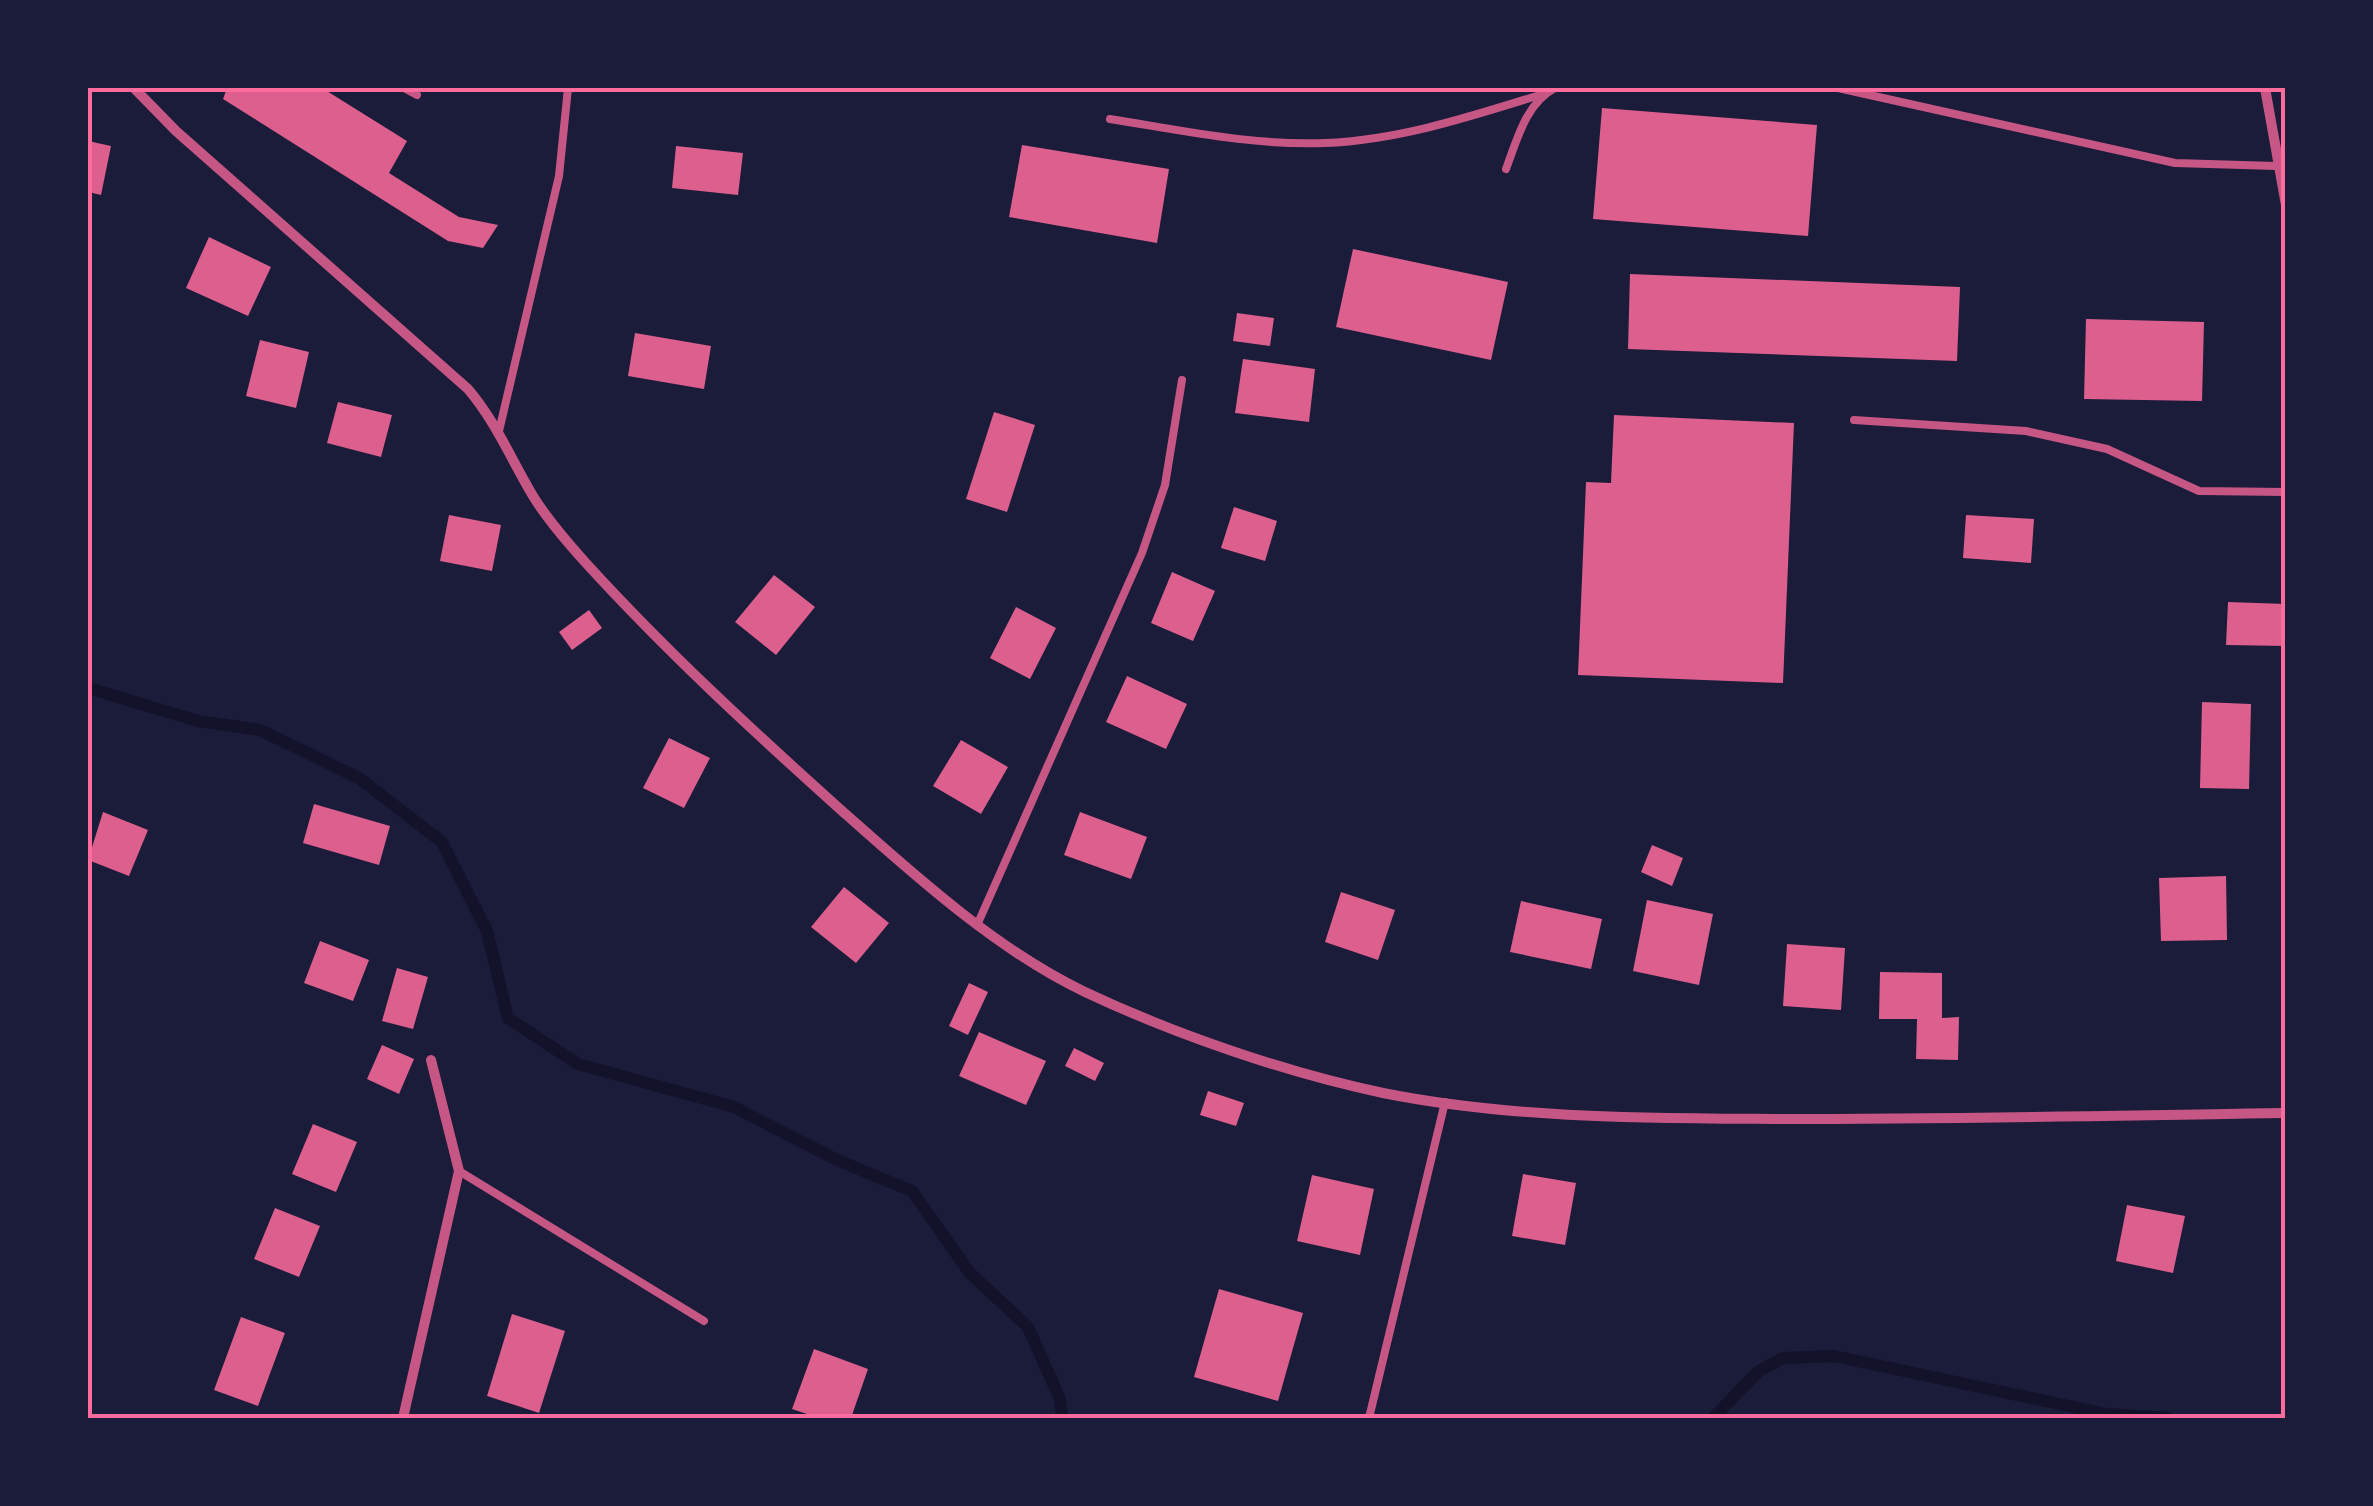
<svg xmlns="http://www.w3.org/2000/svg" width="2373" height="1506" viewBox="0 0 2373 1506" font-family="'DM Sans',sans-serif">
  <style>
    .lines { fill: none; stroke-linecap: round; stroke-linejoin: round }
    .stream { stroke: #12122b; stroke-width: 12 }
    .building { fill: #dd5f8e }
    .service { stroke: #c65784; stroke-width: 8 }
    .minor { stroke: #c65784; stroke-width: 10 }
    .neatline { fill: none; stroke: #ff6b9d; stroke-width: 4 }
  </style>
  <rect width="100%" height="100%" fill="#1b1b3a"/>
  <g class="lines">
    <!-- stream -->
    <g class="stream">
      <polyline points="88,688 198,721 260,730 359,778 442,842 487,931 508,1018 578,1064 734,1107 837,1160 912,1191 969,1272 1028,1327 1060,1399 1062,1418"/>
      <polyline points="1713,1418 1759,1371 1783,1358 1834,1356 2106,1414 2167,1418"/>
    </g>
  </g>
  <!-- building -->
  <g class="building">
    <polygon points="227,88 322,88 407,141 389,173 459,217 498,225 483,248 448,241 223,99"/>
    <polygon points="1602,108 1817,125 1808,236 1593,219"/>
    <polygon points="88,141 111,146 101,195 88,192"/>
    <polygon points="1022,145 1169,169 1157,243 1009,217"/>
    <polygon points="676,146 743,153 738,195 672,188"/>
    <polygon points="209,237 271,267 248,316 186,288"/>
    <polygon points="1353,249 1508,282 1491,360 1336,327"/>
    <polygon points="1630,274 1960,287 1957,361 1628,349"/>
    <polygon points="1237,313 1274,318 1270,346 1233,341"/>
    <polygon points="2086,319 2204,322 2202,401 2084,399"/>
    <polygon points="635,333 711,346 704,389 628,376"/>
    <polygon points="260,340 309,352 296,408 246,396"/>
    <polygon points="1243,359 1315,369 1309,422 1235,413"/>
    <polygon points="338,402 392,415 381,457 327,443"/>
    <polygon points="994,412 1035,425 1007,512 966,499"/>
    <polygon points="1614,415 1794,423 1783,683 1578,675 1586,482 1611,483"/>
    <polygon points="1234,507 1277,521 1265,561 1221,548"/>
    <polygon points="449,515 501,525 492,571 440,561"/>
    <polygon points="1966,515 2034,519 2031,563 1963,558"/>
    <polygon points="1172,572 1215,591 1193,641 1151,623"/>
    <polygon points="774,575 815,607 776,655 735,622"/>
    <polygon points="2228,602 2286,604 2286,646 2226,645"/>
    <polygon points="1016,607 1056,628 1030,679 990,658"/>
    <polygon points="589,610 602,628 572,650 559,632"/>
    <polygon points="1127,676 1187,704 1166,749 1106,722"/>
    <polygon points="2202,702 2251,704 2249,789 2200,788"/>
    <polygon points="669,738 710,758 684,808 643,788"/>
    <polygon points="961,740 1008,767 981,814 933,786"/>
    <polygon points="314,804 390,826 379,865 303,843"/>
    <polygon points="103,812 148,830 129,876 88,860"/>
    <polygon points="1080,812 1147,837 1131,879 1064,855"/>
    <polygon points="1652,845 1683,858 1672,886 1641,872"/>
    <polygon points="2226,876 2227,940 2161,941 2159,878"/>
    <polygon points="844,887 889,923 856,963 811,927"/>
    <polygon points="1341,892 1395,910 1378,960 1325,942"/>
    <polygon points="1647,900 1713,914 1699,985 1633,971"/>
    <polygon points="1521,901 1602,919 1591,969 1510,952"/>
    <polygon points="320,941 369,960 353,1001 304,983"/>
    <polygon points="1787,944 1845,948 1841,1010 1783,1006"/>
    <polygon points="397,968 428,977 413,1029 382,1021"/>
    <polygon points="1880,972 1942,973 1942,1018 1959,1017 1958,1060 1916,1059 1917,1019 1879,1019"/>
    <polygon points="969,983 988,992 968,1035 949,1026"/>
    <polygon points="979,1032 1046,1061 1026,1105 959,1076"/>
    <polygon points="382,1045 414,1059 399,1094 367,1079"/>
    <polygon points="1074,1048 1104,1063 1095,1081 1065,1066"/>
    <polygon points="1208,1091 1244,1103 1236,1126 1200,1115"/>
    <polygon points="313,1124 357,1142 336,1192 292,1174"/>
    <polygon points="1523,1174 1576,1183 1565,1245 1512,1236"/>
    <polygon points="1312,1175 1374,1189 1360,1255 1297,1241"/>
    <polygon points="2127,1205 2185,1216 2173,1273 2116,1261"/>
    <polygon points="275,1208 320,1226 299,1277 254,1259"/>
    <polygon points="1219,1289 1303,1313 1278,1401 1194,1377"/>
    <polygon points="512,1314 565,1331 539,1413 487,1396"/>
    <polygon points="241,1317 285,1333 258,1406 214,1390"/>
    <polygon points="814,1349 868,1369 851,1418 819,1418 792,1409"/>
  </g>
  <g class="lines">
    <!-- service -->
    <g class="service">
      <polyline points="404,88 417,95"/>
      <polyline points="1838,88 2175,163 2276,166"/>
      <path d="M1110,119c70,11 144,27 215,24 75,-3 147,-27 218,-49"/>
      <path d="M1506,169c11,-29 20,-66 49,-81"/>
      <polyline points="1854,420 2026,431 2107,449 2199,491 2286,492"/>
      <polyline points="499,431 559,176 568,88"/>
      <polyline points="978,923 1142,553 1165,485 1182,380"/>
      <polyline points="459,1171 704,1321"/>
      <polyline points="1369,1418 1445,1102"/>
    </g>
    <!-- minor -->
    <g class="minor">
      <path d="M134,88l42,43 292,258c28,33 43,70 65,107 14,23 34,46 52,66 81,89 167,168 256,248 72,64 157,141 244,182 89,42 202,81 298,101 130,26 267,25 398,26 168,0 336,-3 505,-6"/>
      <polyline points="2265,88 2286,205"/>
      <polyline points="403,1418 459,1171 431,1060"/>
    </g>
  </g>
  <!-- border -->
  <rect width="2373" height="1506" fill="none" stroke="#1b1b3a" stroke-width="180"/>
  <rect x="90" y="90" width="2193" height="1326" class="neatline"/>
</svg>
